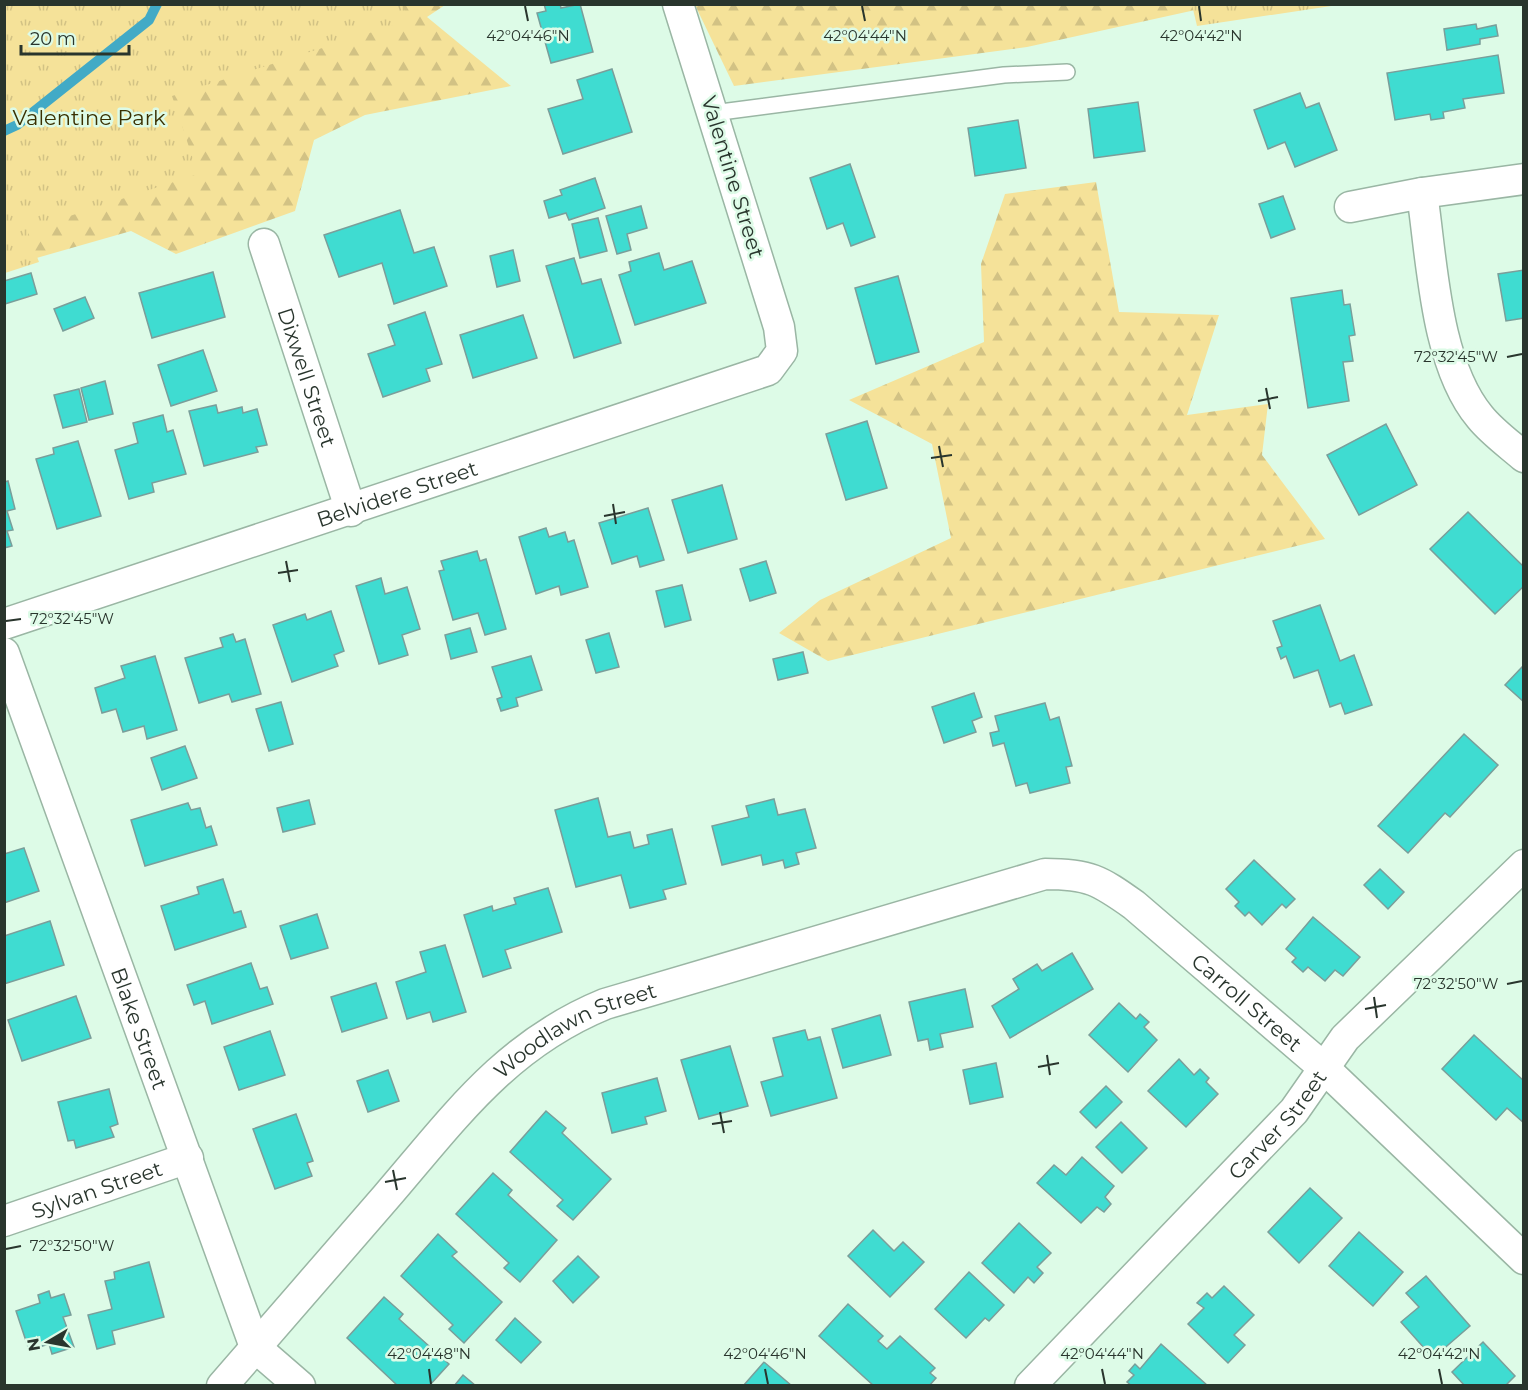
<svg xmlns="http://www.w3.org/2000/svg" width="1528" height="1390" viewBox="0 0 1528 1390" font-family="Montserrat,sans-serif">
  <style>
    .forest { fill: url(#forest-firs) }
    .park { fill: url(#park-tufts) }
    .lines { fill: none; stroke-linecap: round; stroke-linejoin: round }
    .stream { stroke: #42aac6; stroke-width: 10 }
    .building { fill: #3fdcd1; stroke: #7a9e9a; stroke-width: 1.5 }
    .service-casing { stroke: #9ab6a4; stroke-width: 18 }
    .minor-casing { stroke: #9ab6a4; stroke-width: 33 }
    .service { stroke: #fff; stroke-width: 15 }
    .minor { stroke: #fff; stroke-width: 30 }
    .ticks { fill: none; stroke: #29352d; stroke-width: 2 }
    .labels { text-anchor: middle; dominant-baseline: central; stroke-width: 5; stroke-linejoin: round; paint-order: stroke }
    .park-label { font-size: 21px; fill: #3a3001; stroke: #ddfbe7 }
    .street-label { font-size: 21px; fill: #29352d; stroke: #ddfbe7 }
    .ticks-label { font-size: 15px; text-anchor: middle; fill: #29352d; stroke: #ddfbe7; stroke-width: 5; stroke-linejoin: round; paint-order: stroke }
  </style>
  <defs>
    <pattern id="forest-firs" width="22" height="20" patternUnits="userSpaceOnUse" patternTransform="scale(1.5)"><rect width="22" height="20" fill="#f5e299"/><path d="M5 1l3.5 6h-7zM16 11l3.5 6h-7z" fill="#d2c284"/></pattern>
    <pattern id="park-tufts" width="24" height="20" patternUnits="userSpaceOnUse" patternTransform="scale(1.5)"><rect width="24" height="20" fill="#f5e299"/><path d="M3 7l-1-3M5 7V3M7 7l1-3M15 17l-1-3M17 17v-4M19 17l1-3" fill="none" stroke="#d2c284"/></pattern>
  </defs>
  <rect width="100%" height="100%" fill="#ddfbe7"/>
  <!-- forest -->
  <g class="forest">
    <polygon points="5,5 445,5 427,17 511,86 365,115 314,140 295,211 176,254 131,231 5,267"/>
    <polygon points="695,5 1218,5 1027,47 734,86"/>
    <polygon points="1096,182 1119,312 1219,315 1187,415 1268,404 1262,455 1325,539 828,661 779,633 820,600 951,538 932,444 849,400 984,342 981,264 1005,194"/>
  </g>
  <!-- park -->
  <g class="park">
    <polygon points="403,5 407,21 172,96 198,174 27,230 39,262 5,273 5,5"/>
    <polygon points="1192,5 1192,4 1338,5 1197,26"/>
  </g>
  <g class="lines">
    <!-- stream -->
    <polyline class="stream" points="4,131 17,125 149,20 157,4"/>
  </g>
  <!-- building -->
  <g class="building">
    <polygon points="544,4 560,4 561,8 580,4 593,52 551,63 537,13 546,11"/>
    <polygon points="1476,24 1477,29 1496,25 1498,36 1480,39 1480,44 1447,50 1444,29"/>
    <polygon points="1498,55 1504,93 1463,99 1465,108 1443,112 1444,118 1431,120 1430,114 1395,120 1387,73"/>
    <polygon points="612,69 632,132 563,154 548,109 583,99 577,80"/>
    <polygon points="1300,93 1306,108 1319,103 1337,150 1295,167 1285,142 1268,149 1254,110"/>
    <polygon points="1138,102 1145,151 1094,158 1088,109"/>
    <polygon points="1018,120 1026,168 975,176 968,128"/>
    <polygon points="850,164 875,237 851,246 843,223 827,229 810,178"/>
    <polygon points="595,178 605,208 569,220 566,213 549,218 544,201 562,195 560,190"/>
    <polygon points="1283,196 1295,229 1271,238 1259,204"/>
    <polygon points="641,206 647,228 627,234 631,250 617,254 606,216"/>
    <polygon points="400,210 414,253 434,247 447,286 394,304 382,263 339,277 324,235"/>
    <polygon points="598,218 607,251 580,258 572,224"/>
    <polygon points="513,250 520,281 497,287 490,256"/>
    <polygon points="659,253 664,270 692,261 706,303 635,325 619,275 631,271 629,262"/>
    <polygon points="574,258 582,284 601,279 621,343 574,358 546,266"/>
    <polygon points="1524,270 1524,318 1506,321 1498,274"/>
    <polygon points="213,272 225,317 152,338 139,293"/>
    <polygon points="31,273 37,294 5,304 4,281"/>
    <polygon points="898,276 919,352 876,364 855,288"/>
    <polygon points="1342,290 1344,305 1350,304 1355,335 1349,336 1353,361 1343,362 1349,401 1308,408 1291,298"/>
    <polygon points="85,297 94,318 63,331 54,309"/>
    <polygon points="425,312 442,364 426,369 430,381 383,397 368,354 395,345 388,325"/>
    <polygon points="523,315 537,358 473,378 460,335"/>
    <polygon points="203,350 217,391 171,406 158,365"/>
    <polygon points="105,381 113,414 89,420 81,388"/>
    <polygon points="79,389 87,422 63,428 54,395"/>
    <polygon points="216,405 218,413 242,407 243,413 257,409 267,445 256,447 258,452 204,466 189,411"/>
    <polygon points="163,415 167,432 173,430 186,474 152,483 154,492 129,499 115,450 138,443 133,423"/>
    <polygon points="867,421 887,488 846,500 826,434"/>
    <polygon points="1386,424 1417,485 1359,515 1327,455"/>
    <polygon points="78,441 101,516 57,529 36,459 54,454 53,448"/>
    <polygon points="8,481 15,509 7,511 13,530 7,531 12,546 4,548 4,482"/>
    <polygon points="722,485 737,539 688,553 672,500"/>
    <polygon points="648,508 664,560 640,567 637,556 612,564 599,523"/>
    <polygon points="1468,512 1524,567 1524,586 1495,614 1430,549"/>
    <polygon points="546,528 549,537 565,532 568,542 574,540 588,587 561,595 559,586 536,594 519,537"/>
    <polygon points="477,551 480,561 486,559 506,629 485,635 478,613 453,620 439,571 444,570 441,561"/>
    <polygon points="766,561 776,593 750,601 740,569"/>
    <polygon points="381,578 385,594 407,587 420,629 402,635 408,655 379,664 356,586"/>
    <polygon points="682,585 691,620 665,627 656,591"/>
    <polygon points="1320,605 1340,661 1354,655 1372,705 1345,714 1341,703 1330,707 1318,670 1294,678 1286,656 1281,659 1277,648 1282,646 1273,621"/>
    <polygon points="331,611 344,651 334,655 338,666 292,682 273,625 305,614 307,620"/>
    <polygon points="470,628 477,652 451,659 445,635"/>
    <polygon points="609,633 619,667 596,673 586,640"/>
    <polygon points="233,634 236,642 245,639 261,694 232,702 229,694 199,703 185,658 223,647 220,638"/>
    <polygon points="803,652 808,673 778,680 773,659"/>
    <polygon points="155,656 177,730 147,739 144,726 123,732 116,709 102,713 95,688 125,678 121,666"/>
    <polygon points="531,656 542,690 516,698 518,706 501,711 497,699 502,697 492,667"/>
    <polygon points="1524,665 1524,702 1505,685"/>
    <polygon points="974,693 982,717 972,721 976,732 944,743 932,707"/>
    <polygon points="281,702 293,744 269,751 256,709"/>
    <polygon points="1045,703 1050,720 1059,717 1072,766 1066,767 1070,783 1030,793 1027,783 1016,786 1004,743 993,746 990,733 999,731 995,716"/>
    <polygon points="1464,734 1498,765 1450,817 1445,813 1408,853 1378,826"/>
    <polygon points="185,746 197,778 162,790 151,758"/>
    <polygon points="598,798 608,837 630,832 634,848 649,844 647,835 672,829 686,884 663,890 666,899 630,908 621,875 576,887 555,810"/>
    <polygon points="774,799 778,815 805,809 816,848 796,853 799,864 785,868 783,860 763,865 761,855 722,865 712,826 749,817 746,806"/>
    <polygon points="309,800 315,824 283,832 277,808"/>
    <polygon points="188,803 191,810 200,808 206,828 211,826 217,845 145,866 131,820"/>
    <polygon points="24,848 39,891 4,903 4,854"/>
    <polygon points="1254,860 1295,899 1286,908 1282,904 1262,925 1249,912 1245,916 1235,906 1239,902 1226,889"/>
    <polygon points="1380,869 1404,892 1388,909 1364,885"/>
    <polygon points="223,879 234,913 241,911 246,927 175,950 161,906 199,894 197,887"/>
    <polygon points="548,888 562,932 505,950 511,968 483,977 464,915 492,906 493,911 516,904 514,898"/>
    <polygon points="317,914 328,948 291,959 280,926"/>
    <polygon points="1313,917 1360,957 1343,976 1335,970 1325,981 1308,967 1303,972 1292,962 1296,958 1286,949"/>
    <polygon points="50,921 64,965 4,984 4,936"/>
    <polygon points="445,945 466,1012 433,1022 430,1012 407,1019 396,982 426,972 420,952"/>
    <polygon points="1072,953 1093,989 1010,1038 992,1006 1019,989 1013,979 1037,964 1042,971"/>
    <polygon points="251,963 260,989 267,987 273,1004 212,1024 205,1001 194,1005 187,985"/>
    <polygon points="376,983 387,1018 342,1032 331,997"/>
    <polygon points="965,989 973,1027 940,1034 943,1047 930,1050 928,1039 918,1041 909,1002"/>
    <polygon points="76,996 91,1038 22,1061 8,1020"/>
    <polygon points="1119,1003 1136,1019 1140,1014 1149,1022 1144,1027 1157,1040 1128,1072 1089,1035"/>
    <polygon points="880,1015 891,1055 843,1068 832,1029"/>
    <polygon points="805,1030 808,1040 820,1037 837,1098 771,1116 761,1082 783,1076 773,1038"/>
    <polygon points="270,1031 285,1075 239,1090 224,1047"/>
    <polygon points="1474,1035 1524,1081 1524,1123 1507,1108 1496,1120 1442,1069"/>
    <polygon points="730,1046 748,1106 699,1119 681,1060"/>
    <polygon points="1179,1059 1194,1075 1200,1069 1209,1078 1206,1082 1218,1094 1186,1127 1148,1091"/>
    <polygon points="996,1063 1003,1097 970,1104 963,1070"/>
    <polygon points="388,1070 399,1101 368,1112 357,1081"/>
    <polygon points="657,1078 666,1111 645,1117 647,1124 612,1133 602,1093"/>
    <polygon points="1106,1086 1122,1102 1096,1128 1080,1112"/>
    <polygon points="109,1089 118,1124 110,1127 114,1137 76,1148 74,1140 68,1141 58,1102"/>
    <polygon points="546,1111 566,1128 562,1133 611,1179 573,1220 557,1206 563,1200 510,1152"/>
    <polygon points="296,1114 313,1161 307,1163 312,1176 275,1189 253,1129"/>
    <polygon points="1121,1122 1147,1148 1122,1173 1096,1147"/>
    <polygon points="1082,1157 1114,1186 1105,1197 1111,1204 1104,1212 1097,1207 1081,1223 1037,1183 1054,1165 1066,1175"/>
    <polygon points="493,1173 512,1190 508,1195 557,1240 520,1282 504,1268 509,1263 456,1214"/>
    <polygon points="1310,1188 1342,1218 1299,1263 1268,1232"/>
    <polygon points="1019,1223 1051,1253 1037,1267 1043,1273 1034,1283 1028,1277 1014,1293 982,1263"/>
    <polygon points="873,1230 894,1251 903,1242 924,1262 890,1297 848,1256"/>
    <polygon points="1359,1232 1403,1272 1373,1306 1329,1266"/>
    <polygon points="438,1234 457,1252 452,1256 502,1302 464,1343 449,1329 453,1325 401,1276"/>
    <polygon points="578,1256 599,1277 573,1303 553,1281"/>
    <polygon points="149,1262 164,1317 112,1331 115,1344 97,1349 88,1315 112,1309 105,1281 115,1279 114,1272"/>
    <polygon points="969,1272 1004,1305 989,1321 985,1318 966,1338 935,1309"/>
    <polygon points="1426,1276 1470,1326 1433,1358 1401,1322 1419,1307 1406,1293"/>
    <polygon points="1224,1286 1254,1315 1234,1335 1245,1345 1228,1363 1188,1324 1204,1308 1197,1303 1207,1293 1212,1298"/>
    <polygon points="49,1291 51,1298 64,1294 71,1315 63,1317 74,1347 52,1354 49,1344 29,1350 16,1311 40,1303 38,1295"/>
    <polygon points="384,1297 403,1314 399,1319 449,1364 429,1386 398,1386 347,1338"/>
    <polygon points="848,1304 883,1336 878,1341 887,1349 900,1336 935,1368 930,1373 936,1378 929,1386 874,1386 819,1336"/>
    <polygon points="515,1318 541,1342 521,1363 496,1340"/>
    <polygon points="1483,1342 1515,1376 1505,1386 1465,1386 1452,1372"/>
    <polygon points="1161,1344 1208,1386 1132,1386 1127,1382 1134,1375 1129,1371 1135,1364 1140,1369"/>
    <polygon points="764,1362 792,1386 743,1386"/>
    <polygon points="463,1375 476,1386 454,1386"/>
  </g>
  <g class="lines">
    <!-- service casing -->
    <g class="service-casing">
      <polyline id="service" points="713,113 1004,75 1067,72"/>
    </g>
    <!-- minor casing -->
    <g class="minor-casing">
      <g id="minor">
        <path d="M1524,179l-102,14c10,67 13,170 58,224 12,15 29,27 44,40"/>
        <polyline points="1350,207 1422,193"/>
        <path id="s1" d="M264,244l87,267"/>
        <path id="s2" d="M4,624l764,-254 14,-19 -3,-24 -101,-323"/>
        <path id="s3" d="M4,653l251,694 45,39"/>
        <path id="s4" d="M4,1221l184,-63"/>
        <path id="s5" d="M222,1386c55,-63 109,-126 164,-189 68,-79 119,-152 219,-193l440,-130c44,0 54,6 89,31l190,163 200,191"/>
        <path id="s6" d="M1030,1386l264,-275 51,-73 179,-173"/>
      </g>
    </g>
    <!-- service -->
    <use href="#service" class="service"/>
    <!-- minor -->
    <use href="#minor" class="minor"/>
  </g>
  <!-- ticks -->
  <path class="ticks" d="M525,6l3,15M862,6l3,15M1199,6l2,15M1507,357l15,-3M1266,388l4,21M1258,401l20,-4M939,446l4,21M931,458l21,-3M613,504l3,20M604,516l21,-4M286,561l4,21M278,573l20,-3M6,621l15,-2M1507,984l15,-3M1374,997l3,21M1365,1009l21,-4M1047,1055l3,20M1038,1067l21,-4M720,1112l4,21M712,1124l20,-3M393,1170l4,20M385,1182l21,-4M6,1249l15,-3M429,1369l2,15M765,1369l3,15M1102,1369l3,15M1439,1369l3,15"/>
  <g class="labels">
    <!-- park labels -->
    <g class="park-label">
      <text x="89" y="117">Valentine Park</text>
    </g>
    <!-- street labels -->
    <g class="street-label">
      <text transform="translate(733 177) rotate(73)">Valentine Street</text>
      <text stroke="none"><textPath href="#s1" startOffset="140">Dixwell Street</textPath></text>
      <text stroke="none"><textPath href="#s2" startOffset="414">Belvidere Street</textPath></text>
      <text stroke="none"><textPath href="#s5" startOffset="1250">Carroll Street</textPath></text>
      <text stroke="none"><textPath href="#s3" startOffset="399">Blake Street</textPath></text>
      <text stroke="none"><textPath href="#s5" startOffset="507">Woodlawn Street</textPath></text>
      <text stroke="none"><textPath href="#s6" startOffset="360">Carver Street</textPath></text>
      <text stroke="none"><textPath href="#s4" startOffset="98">Sylvan Street</textPath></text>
    </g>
  </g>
  <g class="ticks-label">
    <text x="528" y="41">42°04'46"N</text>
    <text x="865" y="41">42°04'44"N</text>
    <text x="1201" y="41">42°04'42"N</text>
    <text x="1456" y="362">72°32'45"W</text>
    <text x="72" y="624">72°32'45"W</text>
    <text x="1456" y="989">72°32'50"W</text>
    <text x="72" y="1251">72°32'50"W</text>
    <text x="429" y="1359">42°04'48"N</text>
    <text x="765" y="1359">42°04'46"N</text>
    <text x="1102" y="1359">42°04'44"N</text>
    <text x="1439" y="1359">42°04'42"N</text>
  </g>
  <!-- border -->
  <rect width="1528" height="1390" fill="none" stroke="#29352d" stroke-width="12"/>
  <!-- north arrow -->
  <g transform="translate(48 1342) rotate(260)" stroke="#ddfbe7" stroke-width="4.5" paint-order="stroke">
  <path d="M0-4.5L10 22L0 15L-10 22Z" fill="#29352d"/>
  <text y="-9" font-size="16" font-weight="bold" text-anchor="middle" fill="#29352d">N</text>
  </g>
  <!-- scale -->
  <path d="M21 45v9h108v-9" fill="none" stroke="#29352d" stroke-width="3"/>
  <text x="30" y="45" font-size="18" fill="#29352d" stroke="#ddfbe7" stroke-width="4.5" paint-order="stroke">20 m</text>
</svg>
